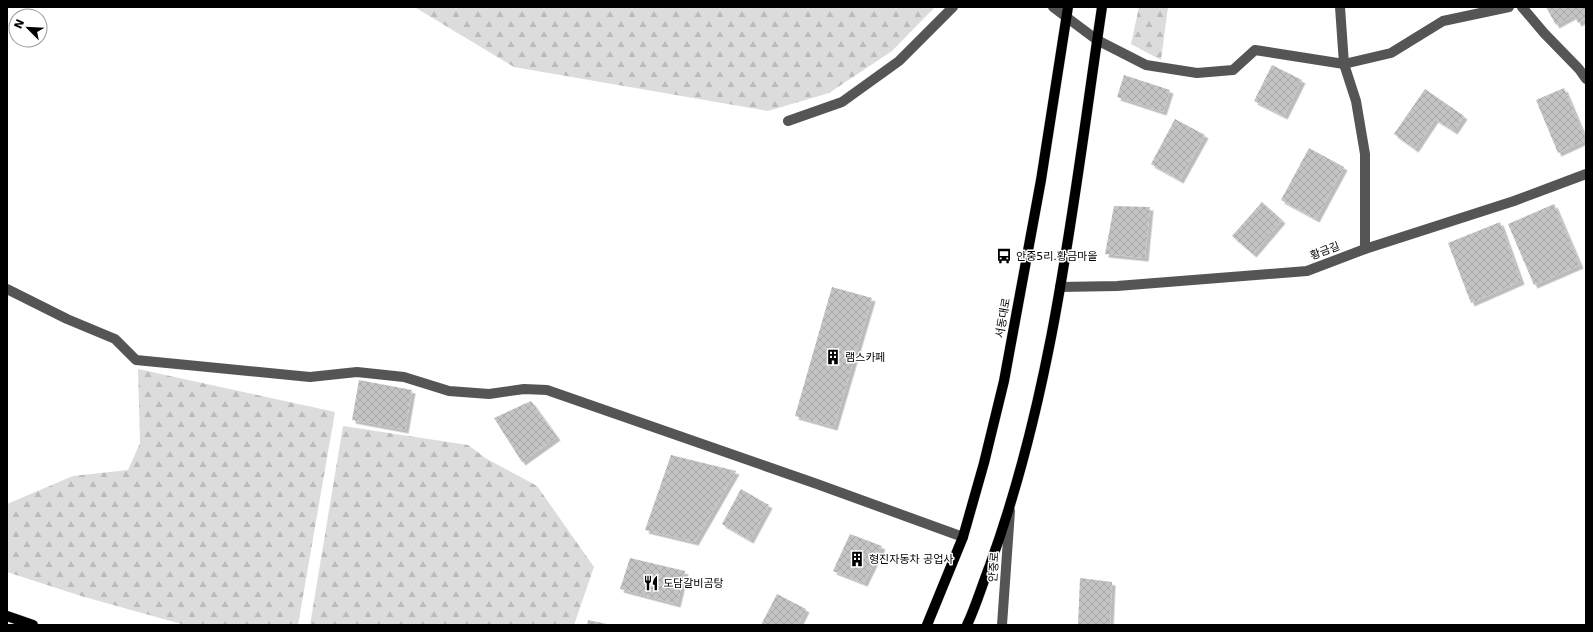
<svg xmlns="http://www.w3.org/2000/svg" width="1593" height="632" viewBox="0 0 1593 632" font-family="'DejaVu Sans','Noto Sans KR',sans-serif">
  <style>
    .forest { fill: url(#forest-firs) }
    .building { fill: url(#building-cross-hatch); filter: url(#shadow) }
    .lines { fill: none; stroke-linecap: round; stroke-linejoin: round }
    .major-casing { stroke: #dbdbdb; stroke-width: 11 }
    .minor { stroke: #555; stroke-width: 10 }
    .major { stroke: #000; stroke-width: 10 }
    .labels { text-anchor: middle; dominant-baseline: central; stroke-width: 3; stroke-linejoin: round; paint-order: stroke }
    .street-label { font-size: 11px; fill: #000; stroke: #fff }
    .poi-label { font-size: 11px; fill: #000; stroke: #fff; text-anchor: start }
  </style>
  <defs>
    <pattern id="forest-firs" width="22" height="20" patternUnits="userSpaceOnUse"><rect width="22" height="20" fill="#dcdcdc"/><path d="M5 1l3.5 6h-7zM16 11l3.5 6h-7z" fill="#bbb"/></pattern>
    <pattern id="building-cross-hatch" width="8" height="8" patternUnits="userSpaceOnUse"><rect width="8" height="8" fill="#c4c4c4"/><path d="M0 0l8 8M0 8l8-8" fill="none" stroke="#a7a7a7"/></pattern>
    <filter id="shadow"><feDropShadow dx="3.5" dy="3.5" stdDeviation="0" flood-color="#0004"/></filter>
  </defs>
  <rect width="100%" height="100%" fill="#fff"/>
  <!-- forest -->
  <g class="forest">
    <polygon points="417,7 935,7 892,51 829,93 768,111 514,67 416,8"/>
    <polygon points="1139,7 1168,7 1161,60 1131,44"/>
    <polygon points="138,369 335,412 298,625 185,625 81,596 7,572 7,504 73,476 128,470 140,443"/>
    <polygon points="343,426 468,445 487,459 537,486 594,567 574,625 310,625"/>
  </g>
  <!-- building -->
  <g class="building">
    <polygon points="1546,7 1586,7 1586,19 1578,23 1574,15 1556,25"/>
    <polygon points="1272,65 1302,80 1284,116 1254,101"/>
    <polygon points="1124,75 1170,90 1163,112 1117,97"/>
    <polygon points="1564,88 1586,140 1558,153 1536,100"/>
    <polygon points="1425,89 1464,116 1454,131 1435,119 1415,149 1394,134"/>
    <polygon points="1175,119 1205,135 1180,180 1151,164"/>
    <polygon points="1309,148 1344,167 1316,219 1281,200"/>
    <polygon points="1262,202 1282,220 1253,254 1232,236"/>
    <polygon points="1554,204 1580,265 1534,285 1508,224"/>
    <polygon points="1114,206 1150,207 1145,258 1105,254"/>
    <polygon points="1500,222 1521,281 1471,303 1448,243"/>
    <polygon points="832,287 872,298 834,427 795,416"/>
    <polygon points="359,380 412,390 405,430 352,420"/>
    <polygon points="531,401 557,437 522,462 494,418"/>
    <polygon points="671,455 736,471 695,542 645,530"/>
    <polygon points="741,489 769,505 750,540 722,524"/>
    <polygon points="850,534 882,546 864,583 833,571"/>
    <polygon points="630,558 685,571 677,604 620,589"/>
    <polygon points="1080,578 1112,582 1110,625 1078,625"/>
    <polygon points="777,594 806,609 798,625 761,625"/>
    <polygon points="588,620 607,624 606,625 587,625"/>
  </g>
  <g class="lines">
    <!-- major casing -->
    <g class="major-casing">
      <g id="major">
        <polyline points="7,616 33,625"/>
        <polyline points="927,625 963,537 984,463 1004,381 1041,180 1068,7"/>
        <path d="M967,625c9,-19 15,-40 23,-60 65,-179 84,-370 112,-558"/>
      </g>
    </g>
    <!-- minor -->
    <g class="minor">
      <polyline points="1053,7 1097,40 1146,65 1197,73 1233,70 1255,50 1344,64 1391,53 1443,21 1509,7"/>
      <polyline points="1340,7 1344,64 1356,101 1365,154 1365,249"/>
      <polyline points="1522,7 1544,33 1579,69 1586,79"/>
      <polyline points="788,121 842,102 899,61 953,7"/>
      <polyline points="1060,287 1117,286 1307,271 1365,249 1514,201 1586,174"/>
      <polyline points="7,289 67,319 115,339 136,360 310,377 357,372 404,377 449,391 489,394 524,389 547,390 817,484 963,537"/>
      <polyline points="1002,625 1010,511"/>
    </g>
    <!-- major -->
    <use href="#major" class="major"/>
  </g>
  <!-- icons -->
  <defs>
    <g id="bus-bare" transform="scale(1.2)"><path d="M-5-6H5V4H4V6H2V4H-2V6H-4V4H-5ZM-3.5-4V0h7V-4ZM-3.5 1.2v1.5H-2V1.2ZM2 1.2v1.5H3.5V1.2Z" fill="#000" stroke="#fff" stroke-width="2.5" paint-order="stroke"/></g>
    <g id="building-bare" transform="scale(1.2)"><path d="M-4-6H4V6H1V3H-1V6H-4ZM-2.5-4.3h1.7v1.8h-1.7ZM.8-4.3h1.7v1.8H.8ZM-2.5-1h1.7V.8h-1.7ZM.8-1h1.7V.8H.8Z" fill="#000" stroke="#fff" stroke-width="2.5" paint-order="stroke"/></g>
    <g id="restaurant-bare" transform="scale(1.2)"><path d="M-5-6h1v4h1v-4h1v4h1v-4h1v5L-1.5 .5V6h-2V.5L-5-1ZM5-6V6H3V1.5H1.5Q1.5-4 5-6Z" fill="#000" stroke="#fff" stroke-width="2.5" paint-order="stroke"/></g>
  </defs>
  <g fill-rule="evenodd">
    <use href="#bus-bare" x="1004" y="256"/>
    <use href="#building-bare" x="833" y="357"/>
    <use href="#building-bare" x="857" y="559"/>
    <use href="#restaurant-bare" x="651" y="583"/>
  </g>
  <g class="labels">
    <!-- street labels -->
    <g class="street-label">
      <text transform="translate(1325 251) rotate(-21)">황금길</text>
      <text transform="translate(1003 318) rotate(-80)">서동대로</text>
      <text transform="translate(994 567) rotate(-86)">안중로</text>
    </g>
    <!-- poi labels -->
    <g class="poi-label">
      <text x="1016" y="256">안중5리.황금마을</text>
      <text x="845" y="357">램스카페</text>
      <text x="869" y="559">형진자동차 공업사</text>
      <text x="663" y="583">도담갈비곰탕</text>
    </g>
  </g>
  <!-- border -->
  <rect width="1593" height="632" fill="none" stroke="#000000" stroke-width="16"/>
  <!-- north arrow -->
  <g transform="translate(28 28) rotate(294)"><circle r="19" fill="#ffffff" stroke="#999999"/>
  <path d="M0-3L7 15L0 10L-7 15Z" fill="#000000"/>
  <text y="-6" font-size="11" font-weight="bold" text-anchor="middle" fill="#000000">N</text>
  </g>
</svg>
